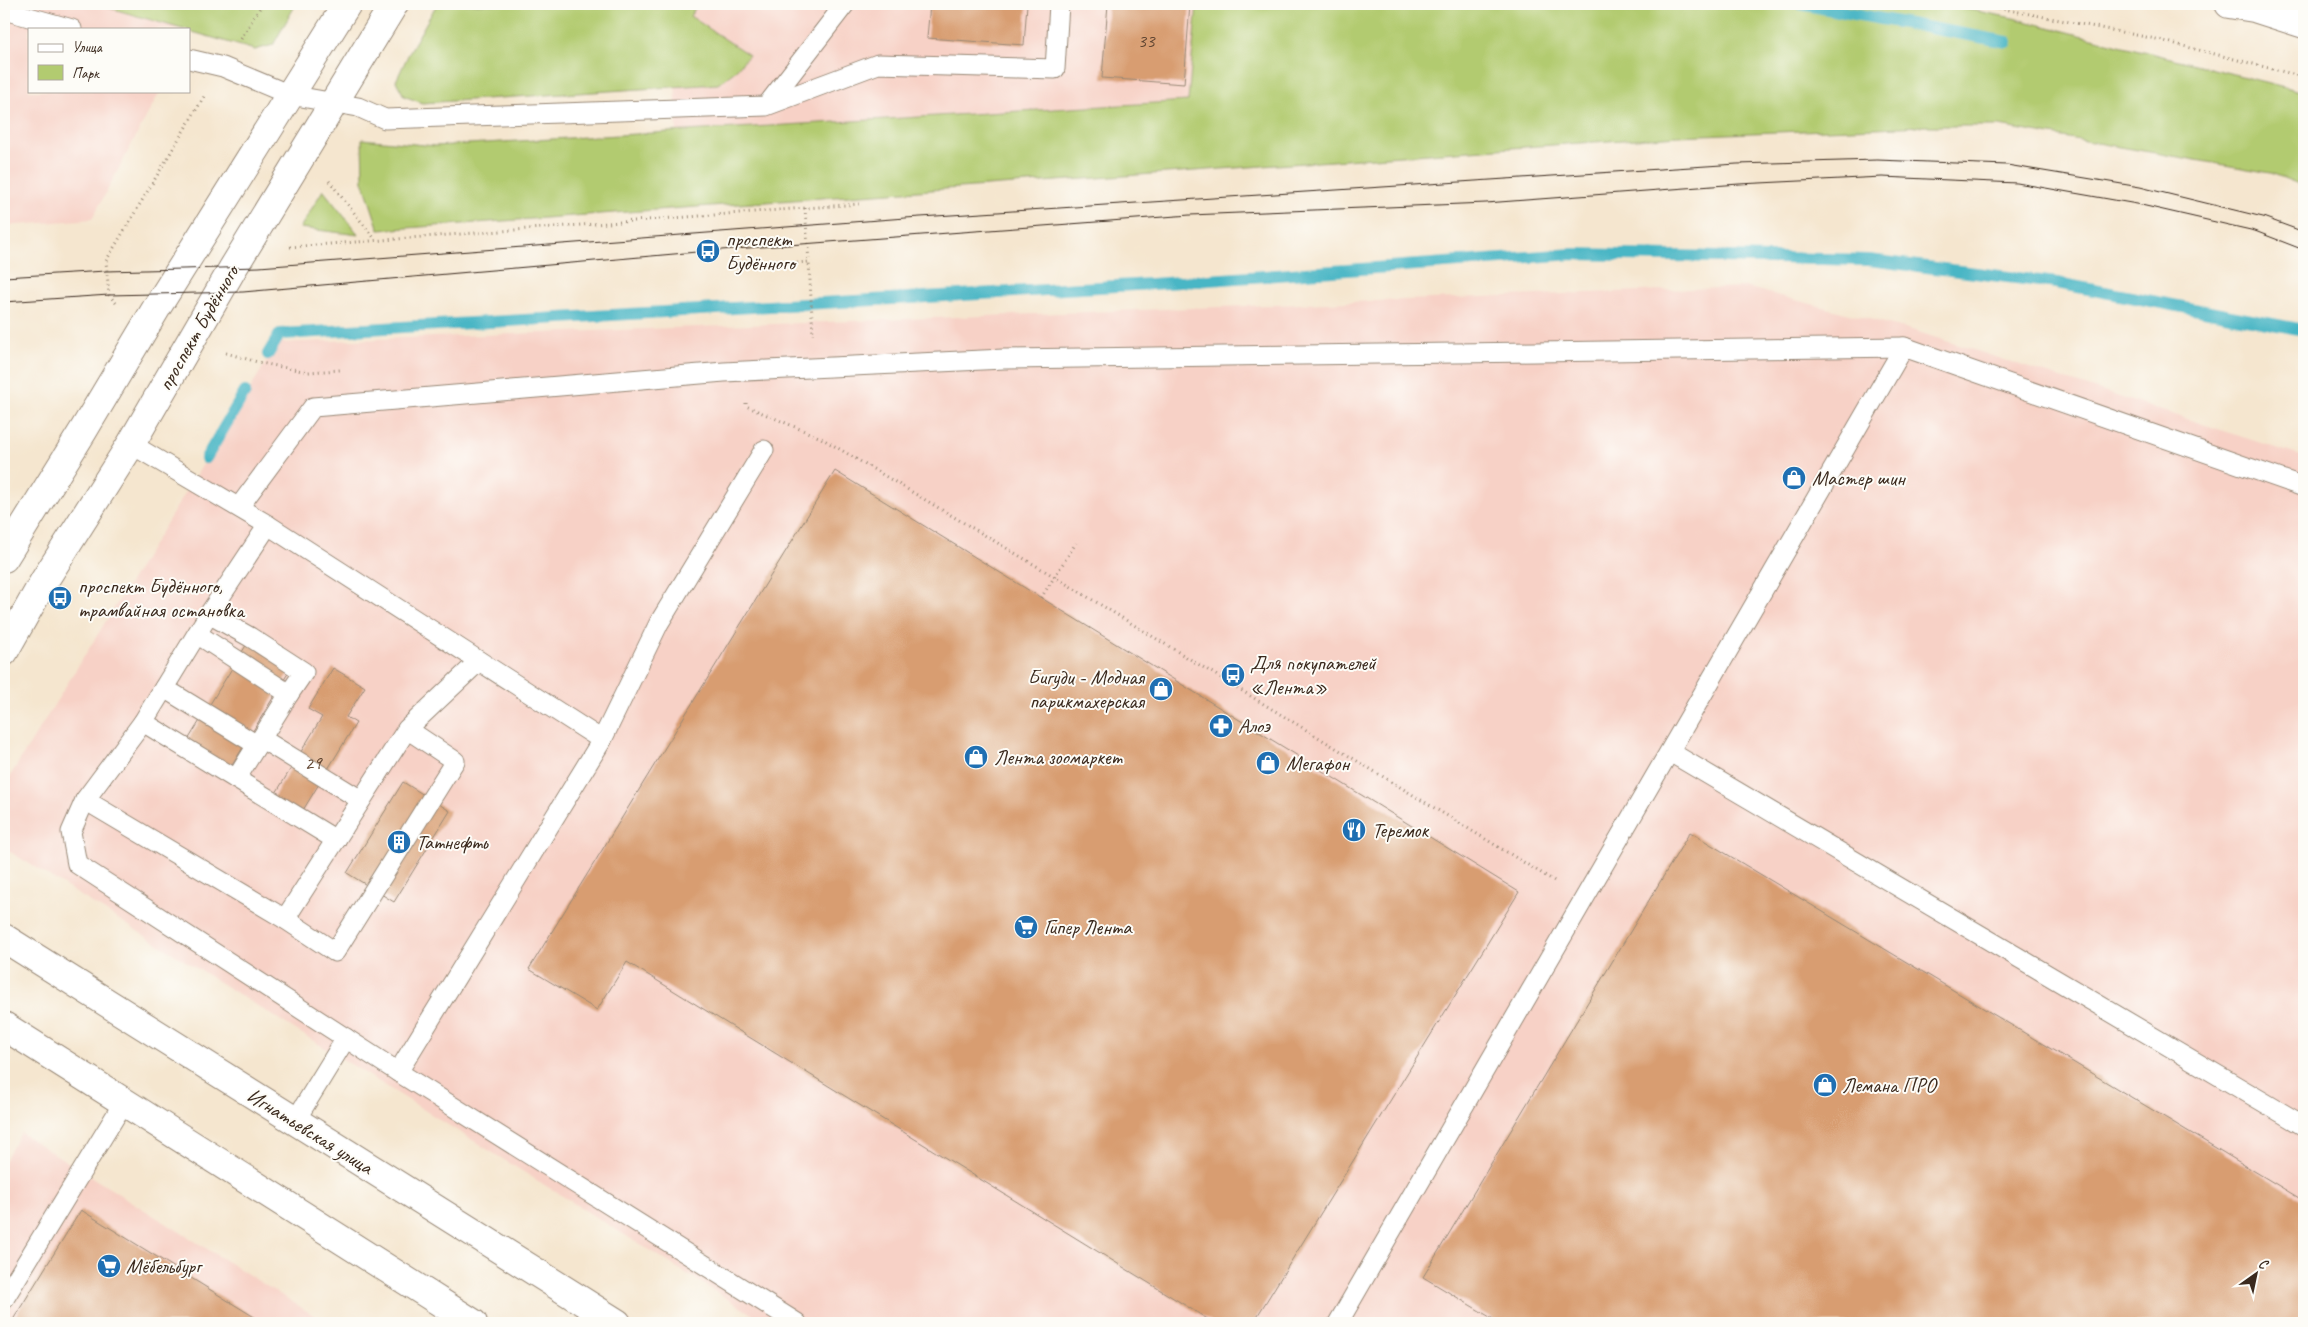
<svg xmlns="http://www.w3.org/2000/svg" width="2308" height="1327" viewBox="0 0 2308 1327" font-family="Caveat,sans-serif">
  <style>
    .built { fill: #f7d1c6 }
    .green { fill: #b2cb70; stroke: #767a47 }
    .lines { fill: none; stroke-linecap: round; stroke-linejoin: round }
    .stream { stroke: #49b6c5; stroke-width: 12 }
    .building { fill: #d89d71 }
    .service-casing { stroke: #988876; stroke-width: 21 }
    .minor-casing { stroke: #988876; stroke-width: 30 }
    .secondary-casing { stroke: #988876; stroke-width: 30 }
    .primary-casing { stroke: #988876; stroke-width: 30 }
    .path { stroke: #988876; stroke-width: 3; stroke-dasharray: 1 4; stroke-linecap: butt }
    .service { stroke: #fff; stroke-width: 19 }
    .minor { stroke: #fff; stroke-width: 28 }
    .secondary { stroke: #fff; stroke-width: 28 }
    .primary { stroke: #fff; stroke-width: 28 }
    .tram { stroke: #3b2a1e; stroke-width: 1 }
    .labels { text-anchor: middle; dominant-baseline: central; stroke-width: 4; stroke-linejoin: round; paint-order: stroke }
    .number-label { font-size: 19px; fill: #624733 }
    .poi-label { font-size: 21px; fill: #3b2a1e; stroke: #fdfcf7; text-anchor: start }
    .street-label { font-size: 21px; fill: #3b2a1e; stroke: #fdfcf7 }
  </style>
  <rect width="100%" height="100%" fill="#fdfcf7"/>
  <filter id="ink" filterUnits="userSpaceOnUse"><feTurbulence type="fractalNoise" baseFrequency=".02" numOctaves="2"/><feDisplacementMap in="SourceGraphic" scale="10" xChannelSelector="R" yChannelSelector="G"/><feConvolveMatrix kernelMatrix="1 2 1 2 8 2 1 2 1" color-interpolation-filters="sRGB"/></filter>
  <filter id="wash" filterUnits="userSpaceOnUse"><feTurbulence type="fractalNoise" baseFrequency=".0096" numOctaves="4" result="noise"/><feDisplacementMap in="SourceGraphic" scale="20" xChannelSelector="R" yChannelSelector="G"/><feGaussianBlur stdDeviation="1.12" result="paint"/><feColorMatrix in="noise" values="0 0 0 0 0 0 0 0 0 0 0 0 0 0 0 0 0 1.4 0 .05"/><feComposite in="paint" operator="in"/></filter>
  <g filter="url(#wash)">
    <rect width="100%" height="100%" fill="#f5e6cf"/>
    <!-- built -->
    <g class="built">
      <polygon points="4,4 96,4 182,29 29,29 29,91 160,91 92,219 4,226"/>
      <polygon points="675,4 1215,4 1209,109 677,141 673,7"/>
      <polygon points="1745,287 1912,330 2304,457 2304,1323 766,1323 4,848 4,786 278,343"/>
      <polygon points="21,1133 326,1323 4,1323 4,1161"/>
    </g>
    <!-- green -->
    <g class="green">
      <polygon points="96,4 296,4 273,45 255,50 189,31 189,29 182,29"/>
      <polygon points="437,4 698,4 690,16 749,55 734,72 718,84 422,103 404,96 396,81 410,51"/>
      <polygon points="1197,4 1940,4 2013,18 2304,92 2304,186 2271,173 1999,126 1925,126 1677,136 379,230 363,181 362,139 435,146 1188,101"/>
      <polygon points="323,190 359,235 300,228"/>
    </g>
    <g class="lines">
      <!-- stream -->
      <g class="stream">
        <polyline points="1800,4 2007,42"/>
        <polyline points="268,354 280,334 1152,284 1573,254 1869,260 2057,283 2304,330"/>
        <polyline points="206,458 245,392"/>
      </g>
    </g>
    <g id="blocks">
      <!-- building -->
      <g class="building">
        <polygon points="930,4 1027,4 1024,45 927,38"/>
        <polygon points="1108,4 1190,4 1184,84 1102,78"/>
        <polygon points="835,471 1519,892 1253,1323 1214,1323 627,962 597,1010 529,969"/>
        <polygon points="253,634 296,660 228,772 185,745"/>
        <polygon points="333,668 365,687 346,717 356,723 297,820 270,803 322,717 308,709"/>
        <polygon points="403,782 450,811 394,902 347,873"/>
        <polygon points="1690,832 2304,1201 2304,1323 1500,1323 1423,1277"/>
        <polygon points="81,1210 264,1323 11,1323"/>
      </g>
    </g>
  </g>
  <g filter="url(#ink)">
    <use href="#blocks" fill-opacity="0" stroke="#988876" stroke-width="1"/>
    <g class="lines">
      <!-- service casing -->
      <g class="service-casing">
        <g id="service">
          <polyline points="4,10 72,29"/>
          <polyline points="189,59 223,67 290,95 358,107 385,119 766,106 878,64 1055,69 1059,4"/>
          <polyline points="767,105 845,4"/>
          <polyline points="131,444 268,525 602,740"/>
          <polyline points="239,507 313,407 724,372 1004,359 1904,347 2304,487"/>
          <polyline points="268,525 209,614 143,722 85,800 71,832 77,864 398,1072 797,1323"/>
          <polyline points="209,614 250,637 304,672 289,694"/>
          <polyline points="164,688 257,745"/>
          <polyline points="143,722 236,779 289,694 197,634"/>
          <polyline points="407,729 455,761 335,952 285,919 407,729 479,661"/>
          <polyline points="262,739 361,800"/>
          <polyline points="1670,752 2304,1126"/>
          <polyline points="236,779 336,840"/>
          <polyline points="85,800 285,919"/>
          <polyline points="398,1072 602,740 659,623 764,450"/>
          <polyline points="295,1121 346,1038"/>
          <polyline points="4,1299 124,1102"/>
          <polyline points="1338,1323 1904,347"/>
        </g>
      </g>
      <!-- minor casing -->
      <g class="minor-casing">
        <g id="minor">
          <polyline points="4,938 617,1323"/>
          <polyline points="4,1026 473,1323"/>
        </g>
      </g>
      <!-- secondary casing -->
      <g class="secondary-casing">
        <g id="secondary">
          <polyline points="4,558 83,431 157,307 347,4"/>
          <polyline points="4,652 44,581 131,444 233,268 394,4"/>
        </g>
      </g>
      <!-- primary casing -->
      <g class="primary-casing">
        <polyline id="primary" points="2229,4 2254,8 2304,24"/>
      </g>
      <!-- path -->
      <g class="path">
        <polyline points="1979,4 2156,39 2304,77"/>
        <polyline points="241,39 262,4"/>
        <polyline points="329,181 375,239"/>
        <polyline points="805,208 809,262"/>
        <polyline points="290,247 859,204"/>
        <polyline points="737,268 809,262 813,335"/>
        <polyline points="116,303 109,295 106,261 205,95"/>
        <polyline points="226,353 261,363 308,372 340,370"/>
        <polyline points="746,403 746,406 821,438 1055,577 1556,882"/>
        <polyline points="1041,598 1076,543"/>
      </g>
      <!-- service -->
      <use href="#service" class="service"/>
      <!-- minor -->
      <use href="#minor" class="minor"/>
      <!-- secondary -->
      <use href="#secondary" class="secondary"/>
      <!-- primary -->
      <use href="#primary" class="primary"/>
      <!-- tram -->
      <g class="tram">
        <polyline points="4,277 106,271 259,267 905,218 1737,164 1877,160 2007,165 2140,187 2263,217 2304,232"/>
        <polyline points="4,302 109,295 243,292 708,251 1190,215 1486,203 1739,184 1882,177 2017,183 2137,204 2255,231 2304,250"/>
      </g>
    </g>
  </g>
  <!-- icons -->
  <defs>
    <g id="bus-disc" transform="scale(1.25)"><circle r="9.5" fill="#1f6fb2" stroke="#fdfcf7"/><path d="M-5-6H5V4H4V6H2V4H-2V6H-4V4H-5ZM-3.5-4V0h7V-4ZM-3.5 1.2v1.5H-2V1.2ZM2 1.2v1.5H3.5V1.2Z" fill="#fff"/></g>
    <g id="shop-disc" transform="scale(1.25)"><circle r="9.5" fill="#1f6fb2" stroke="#fdfcf7"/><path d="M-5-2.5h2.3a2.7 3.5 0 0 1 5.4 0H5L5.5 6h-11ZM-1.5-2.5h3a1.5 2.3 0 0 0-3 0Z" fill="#fff"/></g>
    <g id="pharmacy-disc" transform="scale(1.25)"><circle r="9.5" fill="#1f6fb2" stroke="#fdfcf7"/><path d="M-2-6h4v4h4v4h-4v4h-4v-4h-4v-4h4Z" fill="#fff"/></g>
    <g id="restaurant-disc" transform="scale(1.25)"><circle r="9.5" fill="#1f6fb2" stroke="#fdfcf7"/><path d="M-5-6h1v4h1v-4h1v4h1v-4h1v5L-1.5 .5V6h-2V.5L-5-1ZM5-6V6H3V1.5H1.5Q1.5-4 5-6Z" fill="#fff"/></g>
    <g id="building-disc" transform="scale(1.25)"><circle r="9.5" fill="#1f6fb2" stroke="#fdfcf7"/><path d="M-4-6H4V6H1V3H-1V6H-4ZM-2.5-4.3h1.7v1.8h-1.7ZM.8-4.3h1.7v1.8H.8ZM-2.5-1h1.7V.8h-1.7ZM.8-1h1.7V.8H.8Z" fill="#fff"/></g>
    <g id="supermarket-disc" transform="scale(1.25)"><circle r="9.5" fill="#1f6fb2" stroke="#fdfcf7"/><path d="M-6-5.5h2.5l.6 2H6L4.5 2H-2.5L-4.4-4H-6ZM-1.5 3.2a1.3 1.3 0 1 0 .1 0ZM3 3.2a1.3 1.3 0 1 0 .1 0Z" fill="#fff"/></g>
  </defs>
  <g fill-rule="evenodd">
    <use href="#bus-disc" x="708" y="251"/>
    <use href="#shop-disc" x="1794" y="478"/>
    <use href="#bus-disc" x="60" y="598"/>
    <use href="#bus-disc" x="1233" y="675"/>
    <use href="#shop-disc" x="1161" y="689"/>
    <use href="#pharmacy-disc" x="1221" y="726"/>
    <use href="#shop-disc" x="976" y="757"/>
    <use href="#shop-disc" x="1268" y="763"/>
    <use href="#restaurant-disc" x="1354" y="830"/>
    <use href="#building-disc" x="399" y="842"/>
    <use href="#supermarket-disc" x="1026" y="927"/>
    <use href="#shop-disc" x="1825" y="1085"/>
    <use href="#supermarket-disc" x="109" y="1266"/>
  </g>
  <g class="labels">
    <!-- number labels -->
    <g class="number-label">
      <text x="1146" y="41">33</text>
      <text x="313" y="763">29</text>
    </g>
    <!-- poi labels -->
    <g class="poi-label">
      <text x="726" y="239">проспект<tspan x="726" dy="24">Будённого</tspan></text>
      <text x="1812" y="478">Мастер шин</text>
      <text x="78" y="586">проспект Будённого,<tspan x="78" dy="24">трамвайная остановка</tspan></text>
      <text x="1250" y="663">Для покупателей<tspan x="1250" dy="24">«Лента»</tspan></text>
      <text x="1144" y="677" text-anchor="end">Бигуди - Модная<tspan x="1144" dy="24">парикмахерская</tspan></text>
      <text x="1238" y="726">Алоэ</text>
      <text x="994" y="757">Лента зоомаркет</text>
      <text x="1286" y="763">Мегафон</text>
      <text x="1372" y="830">Теремок</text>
      <text x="416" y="842">Татнефть</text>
      <text x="1044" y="927">Гипер Лента</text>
      <text x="1842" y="1085">Лемана ПРО</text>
      <text x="126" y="1266">Мёбельбург</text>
    </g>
    <!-- street labels -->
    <g class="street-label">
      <text transform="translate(198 328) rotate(-60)">проспект Будённого</text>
      <text transform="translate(310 1131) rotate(32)">Игнатьевская улица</text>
    </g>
  </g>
  <!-- margin -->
  <rect width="2308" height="1327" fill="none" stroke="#fdfcf7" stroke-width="20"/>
  <!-- legend -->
  <rect x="28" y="28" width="162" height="65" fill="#fdfcf7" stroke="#afa8a0"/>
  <rect x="38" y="44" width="25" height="8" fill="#ffffff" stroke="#afa8a0"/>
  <text x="72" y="52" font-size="15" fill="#3b2a1e">Улица</text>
  <rect x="38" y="65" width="25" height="15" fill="#b2cb70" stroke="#afa8a0"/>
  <text x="72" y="78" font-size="15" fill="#3b2a1e">Парк</text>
  <!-- north arrow -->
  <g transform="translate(2256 1274) rotate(33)" stroke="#fdfcf7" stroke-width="4" paint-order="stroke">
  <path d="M0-4L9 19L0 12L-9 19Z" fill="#3b2a1e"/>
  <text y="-8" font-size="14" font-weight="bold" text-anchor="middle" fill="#3b2a1e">С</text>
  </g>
</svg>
